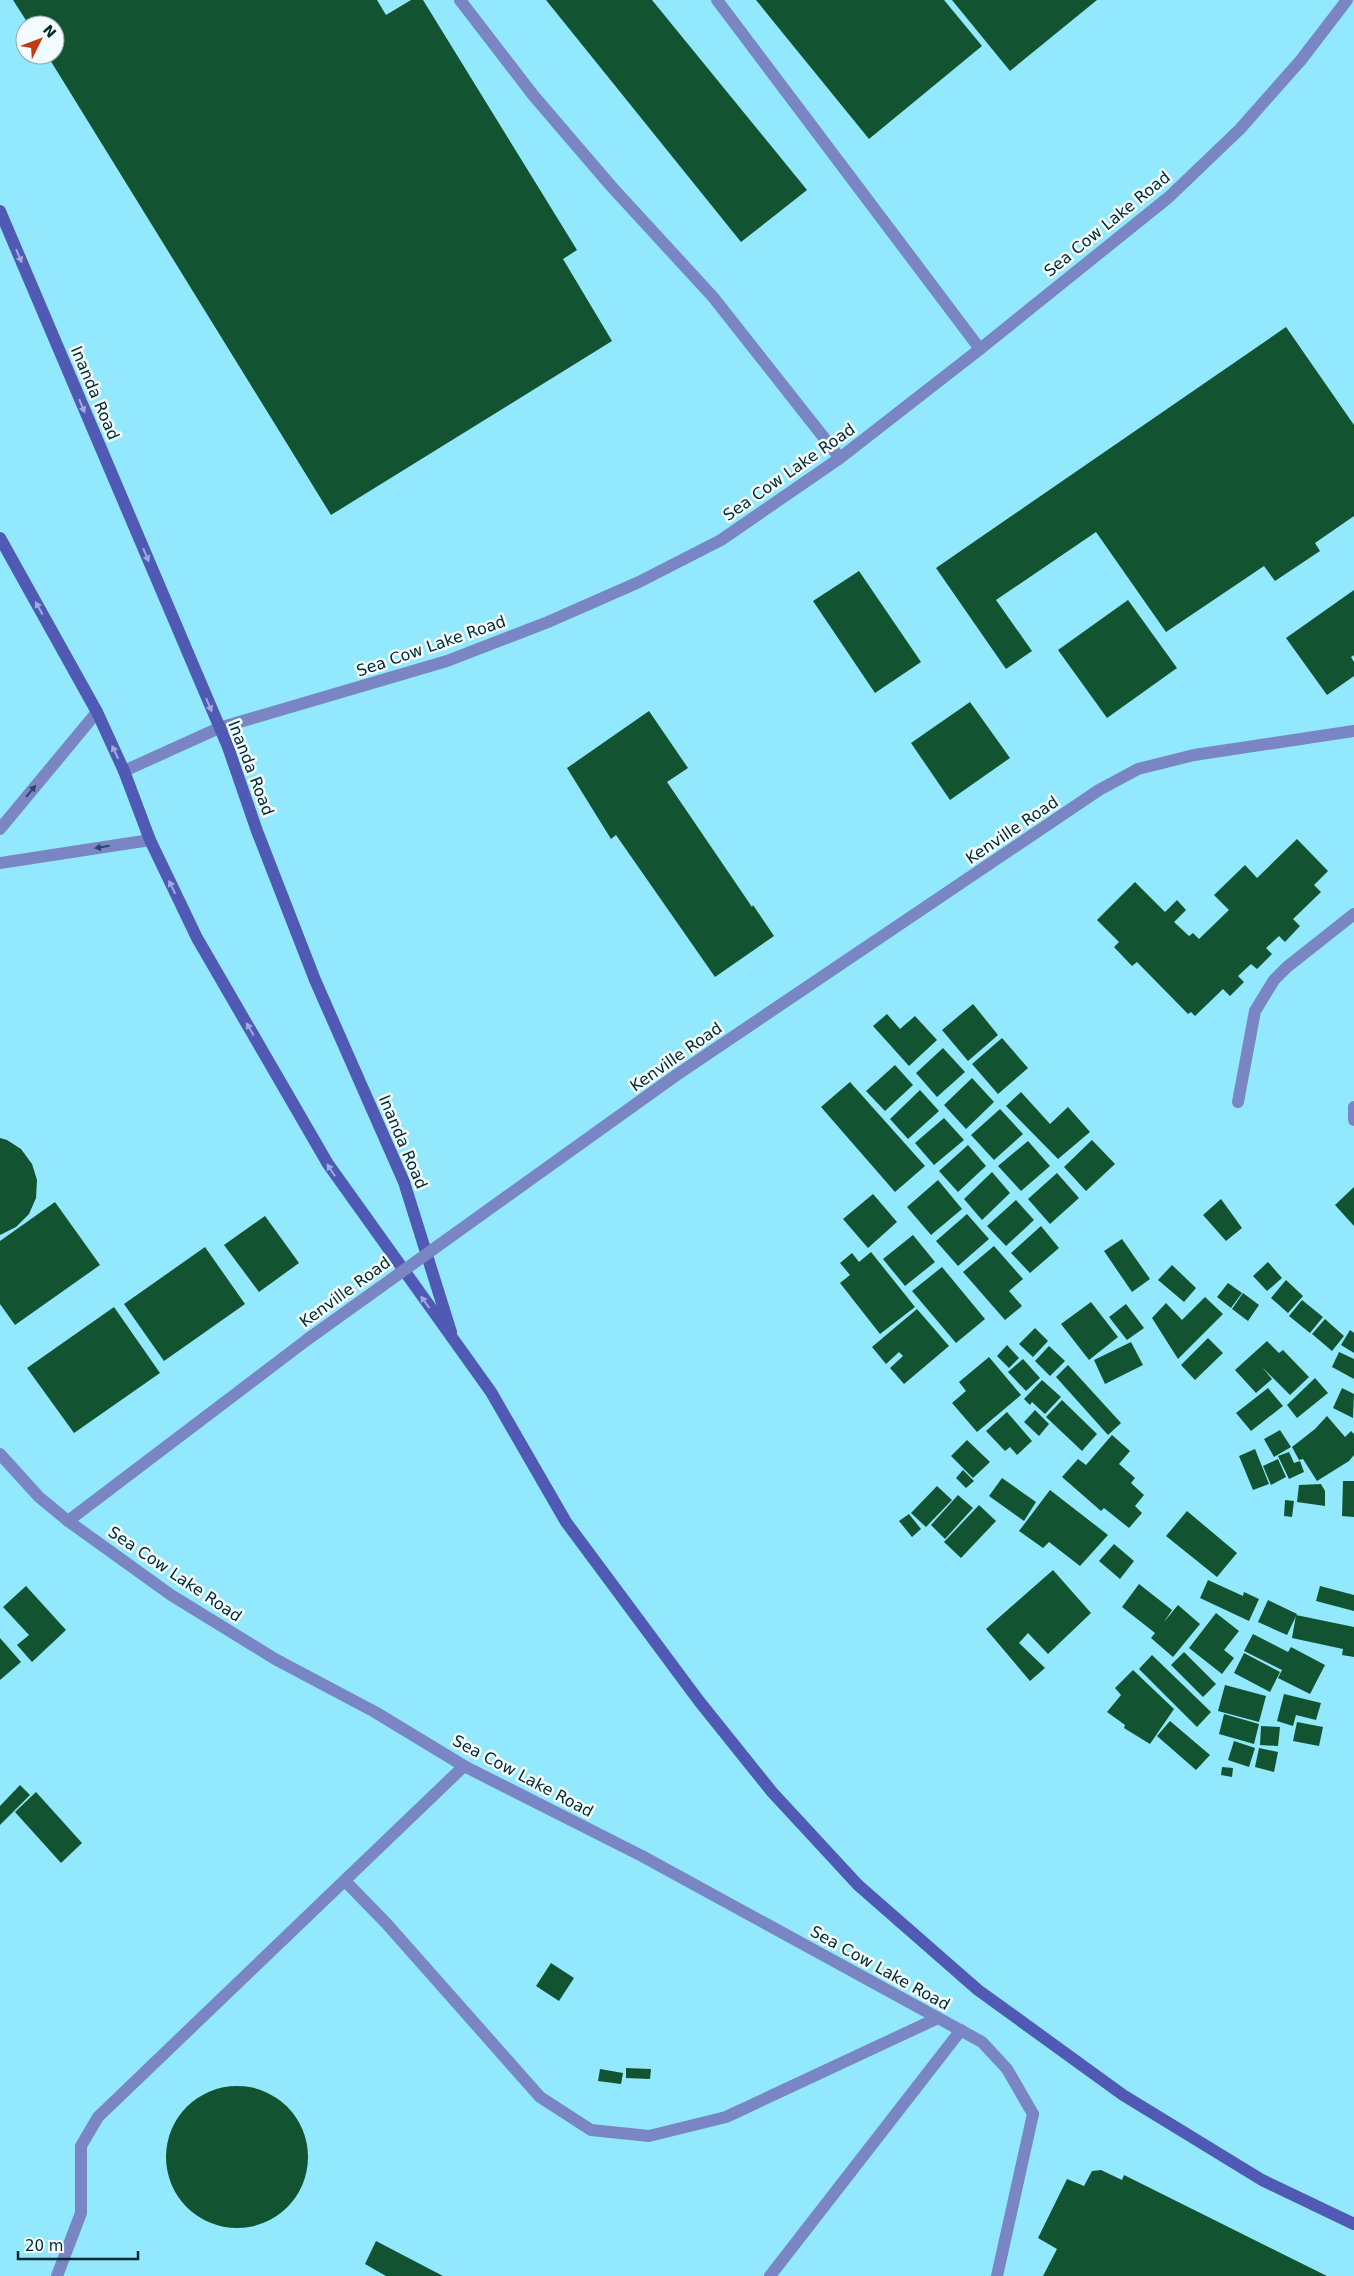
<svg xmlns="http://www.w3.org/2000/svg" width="1354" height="2276" viewBox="0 0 1354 2276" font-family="'DejaVu Sans',sans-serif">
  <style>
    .building { fill: #125431 }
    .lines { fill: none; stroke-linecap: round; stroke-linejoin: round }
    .lane { stroke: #7a86c4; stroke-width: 12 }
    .street { stroke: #7a86c4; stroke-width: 12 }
    .secondary { stroke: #505ab5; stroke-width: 12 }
    .street-bridge { stroke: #7a86c4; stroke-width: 12 }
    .oneway { fill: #a1abda }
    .oneway2 { fill: #2b4863 }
    .labels { text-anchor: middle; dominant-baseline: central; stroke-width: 5; stroke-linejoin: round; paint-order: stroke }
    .street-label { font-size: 16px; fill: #01272f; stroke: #f2fcfe }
  </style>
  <rect width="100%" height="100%" fill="#92e8fd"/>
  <!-- building -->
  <g class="building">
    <polygon points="13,0 377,0 386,15 411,0 423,0 577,250 563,259 612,341 331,515 47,55 55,55 55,25 29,25"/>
    <polygon points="546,0 652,0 807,190 741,242"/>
    <polygon points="756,0 944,0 982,46 869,139"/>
    <polygon points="952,0 1097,0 1010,71"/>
    <polygon points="1286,327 1354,425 1354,516 1315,543 1320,551 1275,581 1264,566 1166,632 1096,532 996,600 1032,651 1006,669 936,568"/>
    <polygon points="859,571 921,662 875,693 813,601"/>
    <polygon points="1354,590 1354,655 1351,657 1354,662 1354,676 1327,695 1286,638"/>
    <polygon points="1128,600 1177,668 1107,718 1058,650"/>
    <polygon points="970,702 1010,758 950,800 911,743"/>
    <polygon points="649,711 688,768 667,782 752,907 753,905 774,936 715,977 616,835 611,839 567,768"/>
    <polygon points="1297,839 1328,871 1314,885 1321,892 1293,919 1300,926 1285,942 1279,936 1266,948 1272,954 1257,969 1251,964 1238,976 1244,982 1230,996 1223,989 1195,1016 1191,1012 1188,1014 1137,962 1132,966 1114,947 1119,942 1097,920 1135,882 1165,912 1177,900 1186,910 1174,922 1189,936 1193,933 1199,939 1229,910 1214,895 1245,865 1257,878"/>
    <polygon points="973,1004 998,1035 968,1061 942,1030"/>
    <polygon points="887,1014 900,1029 915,1016 937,1040 909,1066 873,1026"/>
    <polygon points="1002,1038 1028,1068 998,1094 972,1064"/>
    <polygon points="943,1048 965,1072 937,1097 916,1073"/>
    <polygon points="895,1065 913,1085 885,1111 866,1091"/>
    <polygon points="972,1078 994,1102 966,1129 944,1105"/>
    <polygon points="850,1082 925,1166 895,1192 821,1107"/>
    <polygon points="920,1090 939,1111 908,1139 890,1119"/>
    <polygon points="1021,1092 1050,1124 1068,1107 1090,1132 1058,1159 1006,1106"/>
    <polygon points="1000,1109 1023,1134 994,1160 971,1135"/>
    <polygon points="944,1118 964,1140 934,1165 915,1143"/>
    <polygon points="0,1138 7,1140 21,1149 32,1164 37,1180 36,1198 29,1214 16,1227 0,1235"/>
    <polygon points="1092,1140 1115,1164 1086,1191 1064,1167"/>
    <polygon points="1028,1141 1050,1166 1021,1191 998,1166"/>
    <polygon points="968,1145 986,1166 958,1192 939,1171"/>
    <polygon points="992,1172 1010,1193 982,1220 964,1199"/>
    <polygon points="1057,1173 1079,1198 1050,1224 1028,1199"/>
    <polygon points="938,1180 962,1209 931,1235 907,1207"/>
    <polygon points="1354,1187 1354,1226 1335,1205"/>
    <polygon points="873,1194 897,1222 868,1248 843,1219"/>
    <polygon points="1221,1199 1242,1228 1226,1241 1203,1215"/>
    <polygon points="1016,1200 1034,1220 1006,1246 987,1226"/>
    <polygon points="55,1202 100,1265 15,1325 0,1304 0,1241"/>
    <polygon points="967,1214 989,1239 958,1266 936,1241"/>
    <polygon points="265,1216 299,1263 259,1292 224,1245"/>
    <polygon points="1041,1226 1059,1248 1030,1273 1011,1253"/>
    <polygon points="913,1235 935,1262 905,1286 883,1259"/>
    <polygon points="1122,1239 1150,1279 1132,1292 1104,1251"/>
    <polygon points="994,1246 1023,1279 1009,1291 1022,1306 1005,1320 963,1272"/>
    <polygon points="205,1247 245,1304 164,1361 124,1304"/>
    <polygon points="871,1252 915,1307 880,1334 840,1283 850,1275 840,1263 852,1253 859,1262"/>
    <polygon points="1268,1262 1282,1278 1267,1291 1253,1276"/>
    <polygon points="1172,1265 1196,1288 1184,1302 1158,1280"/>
    <polygon points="942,1267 985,1319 956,1343 912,1291"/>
    <polygon points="1286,1280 1303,1296 1288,1313 1271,1298"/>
    <polygon points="1228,1283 1242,1293 1231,1308 1217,1297"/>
    <polygon points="1243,1293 1259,1305 1248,1321 1232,1309"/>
    <polygon points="1205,1297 1223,1314 1178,1359 1152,1318 1166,1303 1182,1320"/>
    <polygon points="1302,1300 1323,1317 1310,1333 1289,1316"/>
    <polygon points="1091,1302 1118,1337 1089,1360 1061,1324"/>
    <polygon points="1126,1304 1144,1328 1127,1340 1109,1317"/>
    <polygon points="114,1307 160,1373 74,1433 27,1368"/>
    <polygon points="917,1309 949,1346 904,1384 890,1368 903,1356 899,1352 886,1364 872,1347"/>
    <polygon points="1325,1319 1344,1336 1332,1351 1312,1334"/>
    <polygon points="1035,1328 1048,1341 1033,1357 1019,1344"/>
    <polygon points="1350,1330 1354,1333 1354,1353 1341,1345"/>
    <polygon points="1208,1338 1223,1353 1195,1380 1181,1365"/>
    <polygon points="1267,1341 1279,1353 1283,1350 1309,1377 1290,1395 1262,1367 1272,1379 1256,1393 1235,1370"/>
    <polygon points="1131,1342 1143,1365 1105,1384 1094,1360"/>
    <polygon points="1007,1345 1019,1358 1009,1368 997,1356"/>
    <polygon points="1049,1346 1065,1361 1050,1376 1035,1361"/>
    <polygon points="1339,1352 1354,1359 1354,1379 1332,1367"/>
    <polygon points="989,1357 1021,1395 977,1432 952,1403 966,1391 959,1382"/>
    <polygon points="1023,1359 1040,1378 1026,1391 1008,1372"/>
    <polygon points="1068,1365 1121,1423 1108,1435 1056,1377"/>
    <polygon points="1315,1378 1328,1393 1297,1418 1287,1405"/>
    <polygon points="1042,1380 1061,1397 1045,1414 1032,1402 1030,1405 1024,1399"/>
    <polygon points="1268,1388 1283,1406 1251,1431 1236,1413"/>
    <polygon points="1342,1388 1354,1394 1353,1418 1333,1408"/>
    <polygon points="1062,1400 1097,1434 1082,1451 1046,1417"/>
    <polygon points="1035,1410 1049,1424 1039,1436 1024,1422"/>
    <polygon points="1007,1412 1032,1441 1017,1455 1010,1447 1005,1451 986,1431"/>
    <polygon points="1327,1416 1345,1437 1351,1431 1354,1434 1354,1455 1349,1461 1317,1481 1303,1459 1299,1460 1292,1447 1315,1429"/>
    <polygon points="1280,1430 1291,1447 1274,1457 1264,1439"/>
    <polygon points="1112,1435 1130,1451 1119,1464 1135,1478 1131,1483 1144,1495 1135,1506 1142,1513 1129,1528 1104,1508 1101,1511 1062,1477 1078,1459 1086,1465"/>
    <polygon points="967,1440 990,1462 973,1478 951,1456"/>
    <polygon points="1255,1449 1269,1484 1253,1490 1239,1456"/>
    <polygon points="1289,1452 1294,1463 1300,1461 1304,1472 1289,1479 1278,1456"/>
    <polygon points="1278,1459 1286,1477 1271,1485 1263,1466"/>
    <polygon points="963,1470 974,1481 966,1488 956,1478"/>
    <polygon points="1002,1478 1036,1502 1024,1521 989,1496"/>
    <polygon points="1343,1481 1354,1481 1354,1517 1342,1516"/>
    <polygon points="1321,1484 1325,1491 1325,1506 1297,1502 1299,1485"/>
    <polygon points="937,1486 952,1500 926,1527 911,1513"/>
    <polygon points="1050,1490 1108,1535 1080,1566 1049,1542 1043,1548 1019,1531"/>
    <polygon points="958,1495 973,1508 945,1539 931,1525"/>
    <polygon points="1285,1500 1294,1501 1292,1517 1284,1516"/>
    <polygon points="979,1505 996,1521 961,1558 944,1542"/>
    <polygon points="1187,1511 1237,1553 1217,1577 1166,1536"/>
    <polygon points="909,1514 921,1529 912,1537 899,1521"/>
    <polygon points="1114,1544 1134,1561 1120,1579 1099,1561"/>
    <polygon points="1053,1570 1091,1613 1048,1654 1028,1633 1019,1643 1045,1668 1030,1681 986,1629"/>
    <polygon points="1208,1580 1243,1596 1244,1592 1259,1599 1249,1621 1200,1598"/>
    <polygon points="1139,1584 1172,1610 1164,1622 1178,1605 1200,1624 1173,1657 1151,1638 1155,1633 1122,1607"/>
    <polygon points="26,1586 66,1630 32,1662 17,1645 29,1635 3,1607"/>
    <polygon points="1320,1586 1354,1595 1354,1611 1316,1601"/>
    <polygon points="1268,1600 1297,1614 1287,1635 1258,1622"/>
    <polygon points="1216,1613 1239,1631 1224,1650 1234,1658 1222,1674 1189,1648"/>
    <polygon points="1296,1615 1354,1627 1354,1657 1342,1655 1343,1649 1292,1638"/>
    <polygon points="1253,1634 1288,1652 1291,1647 1325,1665 1310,1694 1278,1678 1282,1670 1244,1651"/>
    <polygon points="0,1638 21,1662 0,1680"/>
    <polygon points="1184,1652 1216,1684 1203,1697 1171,1665"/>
    <polygon points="1244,1653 1280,1672 1270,1692 1234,1673"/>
    <polygon points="1152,1655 1211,1712 1197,1727 1139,1669"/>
    <polygon points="1133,1670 1174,1709 1150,1744 1124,1728 1125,1725 1107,1712 1121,1695 1115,1688"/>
    <polygon points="1225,1685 1266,1696 1259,1722 1218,1711"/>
    <polygon points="1284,1694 1321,1703 1316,1720 1296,1715 1293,1726 1277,1721"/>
    <polygon points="1224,1714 1259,1724 1254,1744 1219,1734"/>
    <polygon points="1170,1721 1210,1755 1196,1770 1157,1736"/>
    <polygon points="1297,1722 1323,1727 1319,1746 1293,1741"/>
    <polygon points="1261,1726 1280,1727 1278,1746 1260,1745"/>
    <polygon points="1234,1741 1255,1748 1249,1767 1228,1760"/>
    <polygon points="1259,1748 1278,1752 1274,1772 1255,1767"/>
    <polygon points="1222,1767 1233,1768 1232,1777 1221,1775"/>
    <polygon points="20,1785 30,1795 0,1825 0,1806"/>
    <polygon points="36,1792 82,1843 61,1863 15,1812"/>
    <polygon points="551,1963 574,1978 559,2001 536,1986"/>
    <polygon points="626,2068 651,2069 650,2079 626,2078"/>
    <polygon points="600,2069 623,2073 621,2084 598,2081"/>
    <circle cx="237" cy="2157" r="71"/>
    <polygon points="1101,2170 1122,2180 1124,2175 1327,2276 1043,2276 1057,2249 1038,2238 1067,2179 1084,2186 1092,2171"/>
    <polygon points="376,2241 443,2276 386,2276 365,2264"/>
  </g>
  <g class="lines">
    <!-- lane -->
    <g class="lane">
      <polyline points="460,0 533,95 611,186 713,297 840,458"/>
      <polyline points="717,0 980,349"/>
      <polyline points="1238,1102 1255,1011 1274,980 1287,967 1354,914"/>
      <polyline points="1354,1120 1354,1107"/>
      <polyline points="345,1881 386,1923 540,2097 591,2130 649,2136 726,2117 938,2018"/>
      <polyline points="57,2276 81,2213 81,2146 98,2117 464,1766"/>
      <polyline points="770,2276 961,2030"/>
      <polyline points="997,2276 1033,2114"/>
    </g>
    <!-- street -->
    <g class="street">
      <polyline points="124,771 219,728 447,661 548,622 639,582 721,540 840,458 980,349 1169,197 1240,129 1301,60 1347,0"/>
      <polyline points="0,829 97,712"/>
      <polyline points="0,863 150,840"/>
      <polyline points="675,1076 1099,790 1138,769 1194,755 1354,731"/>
      <polyline points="0,1454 39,1497 68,1521 171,1595 275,1659 375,1712 464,1766 642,1856 982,2042 1007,2069 1033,2114"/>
      <polyline points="68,1521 308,1339"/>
    </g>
    <!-- secondary -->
    <g class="secondary">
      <polyline points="0,211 228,747 257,831 315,980 404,1182 451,1332"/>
      <polyline points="0,538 97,712 124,771 150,840 197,938 328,1164 491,1392 566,1522 699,1701 772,1792 858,1885 978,1990 1123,2095 1262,2180 1354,2224"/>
    </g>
    <!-- street-bridge -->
    <polyline class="street-bridge" points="308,1339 675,1076"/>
  </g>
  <!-- one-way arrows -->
  <defs><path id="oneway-solid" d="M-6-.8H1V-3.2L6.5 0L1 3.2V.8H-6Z" transform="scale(1.25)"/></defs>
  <g class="oneway">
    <use href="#oneway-solid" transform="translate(19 256) rotate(67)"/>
    <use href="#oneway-solid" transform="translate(82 406) rotate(67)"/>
    <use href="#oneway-solid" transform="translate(146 555) rotate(67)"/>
    <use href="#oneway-solid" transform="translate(39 608) rotate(-119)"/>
    <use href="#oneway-solid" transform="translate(209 705) rotate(67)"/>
    <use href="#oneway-solid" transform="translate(115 752) rotate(-115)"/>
    <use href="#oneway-solid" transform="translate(172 887) rotate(-116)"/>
    <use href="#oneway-solid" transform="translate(250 1029) rotate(-120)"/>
    <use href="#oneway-solid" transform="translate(331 1170) rotate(-123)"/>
    <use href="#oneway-solid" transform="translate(425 1302) rotate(-126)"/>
  </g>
  <g class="oneway2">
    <use href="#oneway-solid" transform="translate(31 791) rotate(-50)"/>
    <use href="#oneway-solid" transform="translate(102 847) rotate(171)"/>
  </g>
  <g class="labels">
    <!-- street labels -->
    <g class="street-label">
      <text transform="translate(1107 224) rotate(-39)">Sea Cow Lake Road</text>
      <text transform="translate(95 393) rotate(67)">Inanda Road</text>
      <text transform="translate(789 472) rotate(-35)">Sea Cow Lake Road</text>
      <text transform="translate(431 646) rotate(-19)">Sea Cow Lake Road</text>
      <text transform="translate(251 768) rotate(69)">Inanda Road</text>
      <text transform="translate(1012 830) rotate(-34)">Kenville Road</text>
      <text transform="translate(676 1057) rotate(-35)">Kenville Road</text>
      <text transform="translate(403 1142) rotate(67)">Inanda Road</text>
      <text transform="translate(345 1292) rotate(-36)">Kenville Road</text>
      <text transform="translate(175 1574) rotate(34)">Sea Cow Lake Road</text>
      <text transform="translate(523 1776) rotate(28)">Sea Cow Lake Road</text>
      <text transform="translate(880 1968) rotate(29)">Sea Cow Lake Road</text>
    </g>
  </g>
  <!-- north arrow -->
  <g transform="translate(40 40) rotate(48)"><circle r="24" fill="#f2fcfe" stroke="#92a7ab"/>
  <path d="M0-4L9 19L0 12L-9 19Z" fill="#c43a14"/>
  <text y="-8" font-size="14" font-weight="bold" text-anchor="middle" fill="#01272f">N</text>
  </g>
  <!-- scale -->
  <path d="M18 2251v8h120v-8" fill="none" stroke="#01272f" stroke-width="2.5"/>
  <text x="25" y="2251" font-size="15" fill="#01272f" stroke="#f2fcfe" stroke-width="4" paint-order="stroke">20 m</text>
</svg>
